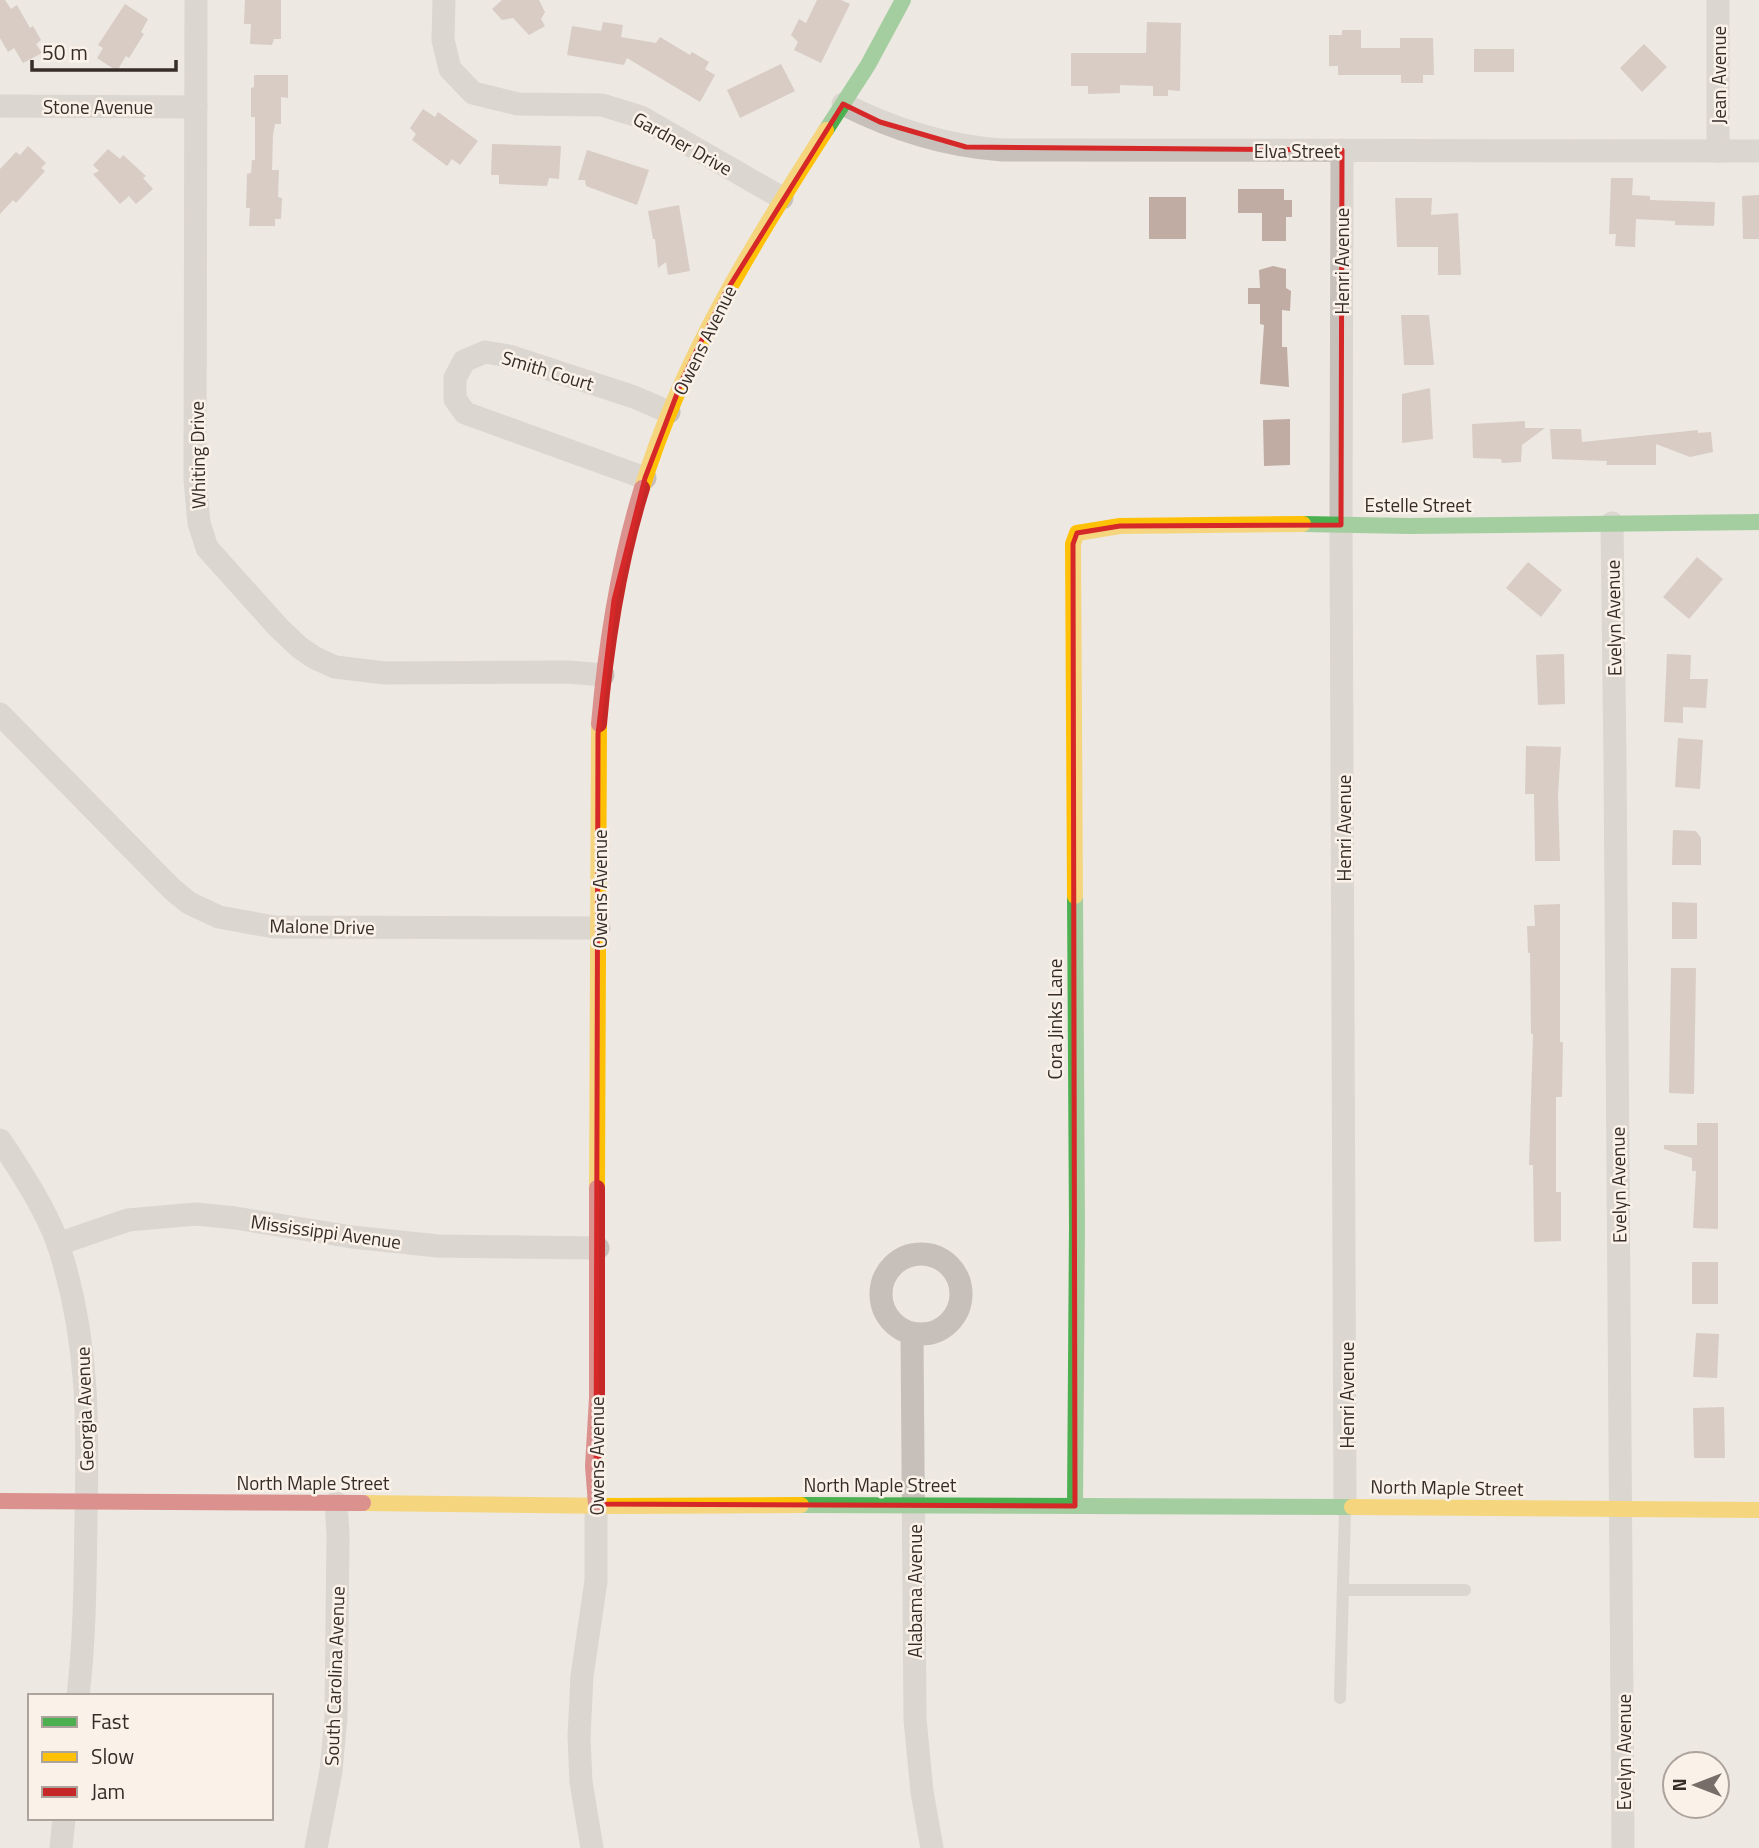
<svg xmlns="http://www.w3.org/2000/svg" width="1759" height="1848" viewBox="0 0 1759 1848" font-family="'Titillium Web',sans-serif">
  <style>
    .building { fill: #c0aca3 }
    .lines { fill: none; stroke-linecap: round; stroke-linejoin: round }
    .lane { stroke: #c7c0ba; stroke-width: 12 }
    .street { stroke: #c7c0ba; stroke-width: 23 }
    .fast { stroke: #4caf50; stroke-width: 16 }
    .slow { stroke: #ffc107; stroke-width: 16 }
    .jam { stroke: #c62828; stroke-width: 16 }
    .marked { fill: none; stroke: #d62828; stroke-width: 5; stroke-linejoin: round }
    .labels { text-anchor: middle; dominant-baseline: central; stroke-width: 5; stroke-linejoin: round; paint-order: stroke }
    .street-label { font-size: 19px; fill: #372d28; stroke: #faf2e9 }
  </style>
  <rect width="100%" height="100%" fill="#ede8e2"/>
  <!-- building -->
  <g class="building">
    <polygon points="0,0 5,0 11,9 17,5 30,28 33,26 41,40 36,44 42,53 23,63 14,48 8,52 0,38"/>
    <polygon points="245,0 281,0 281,39 274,39 272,45 250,44 251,24 244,24"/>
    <polygon points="502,0 539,0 545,12 541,19 545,26 529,35 513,18 502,20 492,9"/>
    <polygon points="817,0 841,0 850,4 821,63 794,50 798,42 791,35 799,19 806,23"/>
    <polygon points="125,4 148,19 141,32 144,34 129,58 126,56 117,71 97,58 103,48 98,45"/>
    <polygon points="603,22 623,25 621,37 656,43 660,37 690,55 692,52 709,62 705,69 715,75 700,102 627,58 624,65 567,55 572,26 601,31"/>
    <polygon points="1147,22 1181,23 1180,91 1168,90 1168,96 1153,96 1153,86 1120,85 1120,93 1088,94 1088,86 1071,86 1071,53 1146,53"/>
    <polygon points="1342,30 1361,30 1361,48 1400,48 1400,38 1433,38 1434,75 1423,75 1423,83 1401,83 1401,75 1338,75 1338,66 1329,66 1329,35 1342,35"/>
    <polygon points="1644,44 1667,67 1642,92 1620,68"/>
    <rect x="1474" y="49" width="40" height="23"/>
    <polygon points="781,64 795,91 740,118 727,90"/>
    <polygon points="254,75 288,75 288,98 281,97 281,124 275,124 273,135 272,170 279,170 278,197 282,198 281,219 275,219 275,226 249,226 250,208 246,208 247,174 251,173 252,160 255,160 255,117 251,117 251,88 254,87"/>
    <polygon points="423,109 435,117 438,112 478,141 460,165 452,159 447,166 412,140 416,134 410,128"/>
    <polygon points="492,144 561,146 559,179 549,178 547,186 499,184 499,175 491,175"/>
    <polygon points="28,146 46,163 41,168 45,171 16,203 13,200 0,214 0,169 16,152 20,155"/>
    <polygon points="108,149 120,159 123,155 146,176 143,178 153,189 136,204 129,196 120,204 93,174 99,171 93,165"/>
    <polygon points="587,150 649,170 637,205 586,186 585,180 578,180"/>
    <polygon points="1611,178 1633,178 1632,195 1650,196 1650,200 1715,202 1714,226 1675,225 1675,221 1636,219 1635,247 1615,246 1616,234 1609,234"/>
    <polygon points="1238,189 1284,189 1284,200 1292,200 1292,217 1286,217 1286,241 1262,241 1262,213 1238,213"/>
    <polygon points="1759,195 1759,239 1743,239 1742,196"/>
    <rect x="1149" y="197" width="37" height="42"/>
    <polygon points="1395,198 1432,198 1431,215 1458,213 1461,275 1438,275 1438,247 1397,247"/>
    <polygon points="679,205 690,271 668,275 666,262 658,268 655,239 653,239 648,211"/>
    <polygon points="1273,266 1286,269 1286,288 1291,291 1290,311 1282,310 1282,347 1287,347 1289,387 1260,384 1264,325 1260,324 1260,304 1248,304 1248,288 1260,288 1259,270"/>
    <polygon points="1401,315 1429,315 1434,365 1404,365"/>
    <polygon points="1430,388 1433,439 1402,443 1402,394"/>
    <polygon points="1290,419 1290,465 1264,466 1263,420"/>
    <polygon points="1525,421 1525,428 1545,428 1522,445 1521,462 1502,463 1501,459 1473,458 1472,424"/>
    <polygon points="1550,429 1581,429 1582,442 1698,430 1698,433 1711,432 1713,452 1690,457 1656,444 1656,465 1606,465 1607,461 1552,459"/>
    <polygon points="1697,557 1723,579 1689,619 1663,597"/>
    <polygon points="1528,562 1562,590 1541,617 1506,588"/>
    <polygon points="1564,654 1565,704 1538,705 1536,655"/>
    <polygon points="1667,654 1691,655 1690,679 1708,679 1706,708 1683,707 1683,723 1664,722"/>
    <polygon points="1678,738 1703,740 1700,789 1675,787"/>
    <polygon points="1526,746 1561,747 1558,795 1560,861 1535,861 1534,794 1525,794"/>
    <polygon points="1673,830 1696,831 1701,838 1701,865 1672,865"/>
    <polygon points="1672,902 1697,903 1697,939 1672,939"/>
    <polygon points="1560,904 1560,1042 1563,1042 1562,1097 1556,1097 1556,1192 1561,1192 1561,1241 1534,1242 1533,1165 1529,1165 1533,1034 1531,1034 1530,953 1528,953 1527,926 1535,926 1534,905"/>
    <polygon points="1671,968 1696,968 1694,1094 1669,1093"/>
    <polygon points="1697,1123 1718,1123 1718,1229 1693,1228 1696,1171 1692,1171 1692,1158 1664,1149 1664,1145 1697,1145"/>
    <rect x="1692" y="1262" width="26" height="42"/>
    <polygon points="1696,1333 1719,1334 1717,1378 1693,1377"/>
    <polygon points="1724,1407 1725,1458 1694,1458 1693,1408"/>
  </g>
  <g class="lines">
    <!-- lane -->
    <g class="lane">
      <polyline points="1345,1590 1465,1590"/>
      <polyline points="1340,1698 1345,1510"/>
    </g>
    <!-- street -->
    <g class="street">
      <polyline points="196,0 195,480 199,523 207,548 278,627 299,647 315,658 335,667 385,673 569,672 603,675"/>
      <polyline points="444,0 443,40 450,69 473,93 518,104 602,105 641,117 782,198"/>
      <polyline points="1718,0 1718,151"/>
      <path d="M843,104c51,26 102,42 159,46l757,1"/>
      <polyline points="0,106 196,107"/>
      <polyline points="1342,150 1341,525 1345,1506"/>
      <polyline points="645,478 465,413 455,399 455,378 464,361 485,352 509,356 634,397 669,412"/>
      <polyline points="1612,523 1615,761 1623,1848"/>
      <polyline points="0,714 172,889 189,903 219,917 274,927 599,928"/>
      <path d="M0,1140c19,28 49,75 59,107 30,93 29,177 27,273 -1,59 -1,117 -8,176"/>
      <polyline points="58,1244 128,1220 196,1214 235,1218 352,1237 438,1246 598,1248"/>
      <circle cx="921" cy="1294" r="40"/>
      <polyline points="912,1334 915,1719 922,1792 932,1848"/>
      <polyline points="61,1848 64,1818"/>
      <polyline points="316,1848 331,1771 336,1717 338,1534 336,1503"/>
      <polyline points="592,1848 581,1782 579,1737 582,1676 596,1581 596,1504"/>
    </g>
    <!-- fast -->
    <g class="fast">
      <polyline points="826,130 868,65 903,0"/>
      <polyline points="1303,524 1409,526 1759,522"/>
      <polyline points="801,1505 1352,1507"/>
      <polyline points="1075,1506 1077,1226 1075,896"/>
    </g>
    <!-- slow -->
    <g class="slow">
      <path d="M642,488c40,-130 111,-245 184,-358"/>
      <polyline points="1075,896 1073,544 1077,533 1120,526 1303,524"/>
      <polyline points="597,1188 599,724"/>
      <polyline points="363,1503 617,1506 801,1505"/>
      <polyline points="1352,1507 1759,1510"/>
    </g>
    <!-- jam -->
    <g class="jam">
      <path d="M599,724c7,-80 19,-159 43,-236"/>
      <polyline points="0,1501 363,1503"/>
      <polyline points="596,1504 593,1466 597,1398 597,1188"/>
    </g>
  </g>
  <!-- marked area -->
  <path d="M0 0H1759V1848H0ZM843,104l37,18 86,25 376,3 -1,375 -221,1 -43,7 -4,11 2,962 -479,-2 2,-770 16,-134 31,-122 38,-100 41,-83z" fill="#ede8e2" fill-opacity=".55" fill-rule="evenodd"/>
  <path class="marked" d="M843,104l37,18 86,25 376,3 -1,375 -221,1 -43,7 -4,11 2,962 -479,-2 2,-770 16,-134 31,-122 38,-100 41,-83z"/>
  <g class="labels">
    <!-- street labels -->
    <g class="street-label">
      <text transform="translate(1718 75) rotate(-90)">Jean Avenue</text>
      <text x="98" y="106">Stone Avenue</text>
      <text transform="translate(683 143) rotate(29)">Gardner Drive</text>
      <text x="1297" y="150">Elva Street</text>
      <text transform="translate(1341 261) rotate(-90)">Henri Avenue</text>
      <text transform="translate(704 340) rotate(-64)">Owens Avenue</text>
      <text transform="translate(548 370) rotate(17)">Smith Court</text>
      <text transform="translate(197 455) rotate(-91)">Whiting Drive</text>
      <text x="1418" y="504">Estelle Street</text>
      <text transform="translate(1613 618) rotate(-91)">Evelyn Avenue</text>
      <text transform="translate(1343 828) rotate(-90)">Henri Avenue</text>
      <text transform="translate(599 889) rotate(-90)">Owens Avenue</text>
      <text transform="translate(322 926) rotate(1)">Malone Drive</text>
      <text transform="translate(1054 1019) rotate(-90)">Cora Jinks Lane</text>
      <text transform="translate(1618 1185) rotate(-91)">Evelyn Avenue</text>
      <text transform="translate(326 1231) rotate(8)">Mississippi Avenue</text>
      <text transform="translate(1346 1395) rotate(-90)">Henri Avenue</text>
      <text transform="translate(84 1409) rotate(-92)">Georgia Avenue</text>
      <text transform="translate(596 1456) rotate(-90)">Owens Avenue</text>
      <text x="313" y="1482">North Maple Street</text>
      <text x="880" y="1484">North Maple Street</text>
      <text transform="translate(1447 1487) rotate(1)">North Maple Street</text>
      <text transform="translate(914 1591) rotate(-90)">Alabama Avenue</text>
      <text transform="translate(334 1676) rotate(-88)">South Carolina Avenue</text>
      <text transform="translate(1623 1752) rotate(-90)">Evelyn Avenue</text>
    </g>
  </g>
  <!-- legend -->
  <rect x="28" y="1694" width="245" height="126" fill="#faf2e9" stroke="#aca39c" stroke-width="2"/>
  <rect x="42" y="1717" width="35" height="10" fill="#4caf50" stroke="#aca39c" stroke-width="2"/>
  <text x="91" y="1729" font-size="21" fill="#372d28">Fast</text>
  <rect x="42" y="1752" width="35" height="10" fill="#ffc107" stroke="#aca39c" stroke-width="2"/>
  <text x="91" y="1764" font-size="21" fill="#372d28">Slow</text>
  <rect x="42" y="1787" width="35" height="10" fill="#c62828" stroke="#aca39c" stroke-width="2"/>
  <text x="91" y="1799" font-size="21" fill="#372d28">Jam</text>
  <!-- north arrow -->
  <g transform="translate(1696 1785) rotate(270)"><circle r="33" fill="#faf2e9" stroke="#aca39c" stroke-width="2"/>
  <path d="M0-5L12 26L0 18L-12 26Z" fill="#776e69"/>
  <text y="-10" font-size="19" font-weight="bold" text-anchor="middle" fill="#372d28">N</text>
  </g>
  <!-- scale -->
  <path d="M32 60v10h144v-10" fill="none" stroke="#372d28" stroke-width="3.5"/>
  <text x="42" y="60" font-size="21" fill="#372d28" stroke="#faf2e9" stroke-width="5" paint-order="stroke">50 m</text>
</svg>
